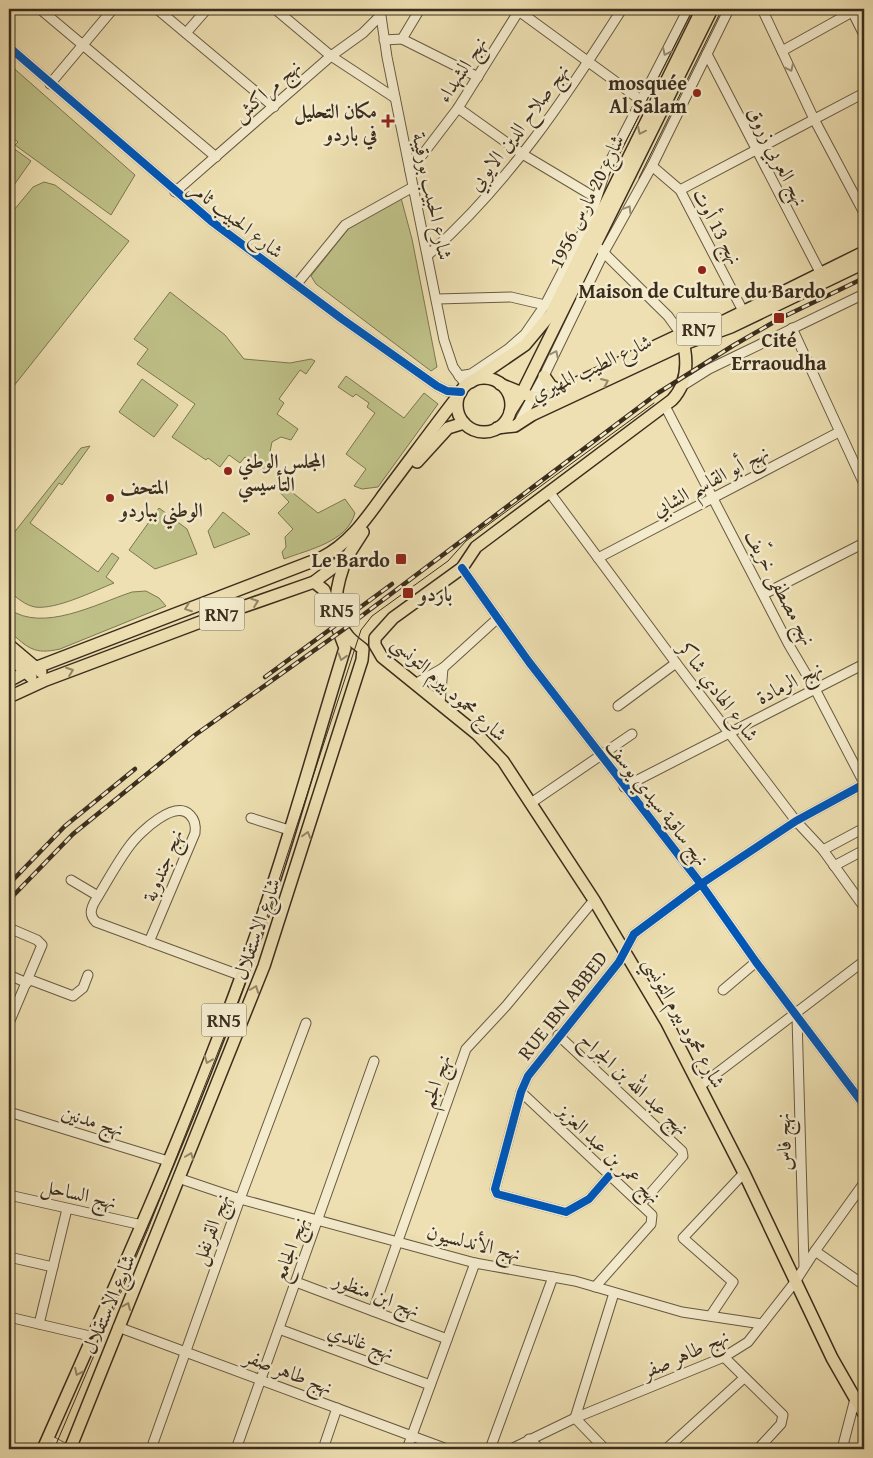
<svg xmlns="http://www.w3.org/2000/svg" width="873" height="1458" viewBox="0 0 873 1458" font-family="'Gentium Book Plus',Amiri,serif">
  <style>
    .green { fill: #bfc188; stroke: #7c7752 }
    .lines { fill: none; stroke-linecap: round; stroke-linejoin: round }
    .minor-casing { stroke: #675a42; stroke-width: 11 }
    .major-casing { stroke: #3a2d1d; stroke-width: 14 }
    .minor { stroke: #f4ebcd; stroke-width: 9 }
    .major { stroke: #eee0b2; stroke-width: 11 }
    .tram { stroke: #3a2d1d; stroke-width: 1 }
    .rail-casing { stroke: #3a2d1d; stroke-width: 4.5 }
    .rail { stroke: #f4ebcd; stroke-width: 2.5; stroke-dasharray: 8; stroke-linecap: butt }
    .cycleway-casing { stroke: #f4ebcd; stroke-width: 11 }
    .cycleway { stroke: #0057b8; stroke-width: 8 }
    .oneway { stroke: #978c75 }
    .oneway2 { stroke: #948668 }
    .poi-dot { fill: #8f2418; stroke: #f4ebcd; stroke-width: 2 }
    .labels { text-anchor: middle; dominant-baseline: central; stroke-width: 5; stroke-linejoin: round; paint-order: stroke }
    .shield { fill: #f4ebcd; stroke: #726652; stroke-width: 1 }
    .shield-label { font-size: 19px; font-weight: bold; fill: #3a2d1d }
    .street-label { font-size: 20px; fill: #3a2d1d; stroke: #f4ebcd }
    .poi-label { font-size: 20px; font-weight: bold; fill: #3a2d1d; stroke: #f4ebcd; text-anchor: end }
  </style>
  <rect width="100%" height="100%" fill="#eee0b2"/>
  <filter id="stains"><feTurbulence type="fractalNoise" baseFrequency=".004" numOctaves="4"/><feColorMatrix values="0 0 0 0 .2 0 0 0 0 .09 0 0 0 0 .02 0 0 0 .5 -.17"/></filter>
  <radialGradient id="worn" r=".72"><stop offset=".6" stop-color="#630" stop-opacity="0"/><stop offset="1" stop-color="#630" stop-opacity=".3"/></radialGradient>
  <!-- green -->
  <g class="green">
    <polygon points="9,64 135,175 111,215 15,145 18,142 9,135"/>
    <polygon points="9,145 31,161 9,192"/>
    <polygon points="44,182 55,185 129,241 9,392 9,216 33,187"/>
    <polygon points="401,198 412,239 437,367 431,371 316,284 311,276 348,229"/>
    <polygon points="170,292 225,335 244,359 290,363 311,359 315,361 306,374 300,370 279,399 284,403 277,414 298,429 291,440 281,437 272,442 270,452 275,461 266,473 245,457 240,463 229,455 220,467 208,458 206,460 172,437 195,404 137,364 148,349 134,339"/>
    <polygon points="346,376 404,418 424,393 438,404 378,487 362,489 354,486 366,469 346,454 375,413 367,407 369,403 356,394 353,397 338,387"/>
    <polygon points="142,379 178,405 154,437 119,412"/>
    <path d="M90,446l-28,39 -3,-2 -29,40 68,49 14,-19 7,5 -13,19 8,6c-20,8 -58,27 -79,24 -10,-2 -18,-9 -26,-16v-52l72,-91z"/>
    <path d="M278,481l40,32 27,-14 10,14c-8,29 -45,36 -71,46l-2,-7 4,-5 -1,-10 8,-8 -15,-16 11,-11 -15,-16z"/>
    <polygon points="159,508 187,529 197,554 155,569 129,550"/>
    <polygon points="223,512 250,534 214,548 208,531"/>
    <path d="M146,591l13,7 7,8 -106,43c-26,6 -32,-1 -51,-18v-22c34,24 87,-5 123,-17z"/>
  </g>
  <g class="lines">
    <!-- minor casing -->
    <g class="minor-casing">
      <g id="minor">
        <polyline points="40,9 216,157"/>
        <polyline points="157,9 274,107"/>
        <polyline points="275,9 331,56 395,98"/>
        <polyline points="380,9 387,57 444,340 453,367 466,385"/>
        <polyline points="516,9 642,101"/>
        <polyline points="762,9 814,119 864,213"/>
        <polyline points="851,9 864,35"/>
        <polyline points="186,33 207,9"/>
        <polyline points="402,39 478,77"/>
        <polyline points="384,40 402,39 420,9"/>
        <polyline points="9,47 211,221 342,319 437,386 447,391 461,392"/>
        <polyline points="782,51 852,12"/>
        <polyline points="707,54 821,274"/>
        <polyline points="50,84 113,9"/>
        <polyline points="458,108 524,155 596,198"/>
        <polyline points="652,166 680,190 743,311"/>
        <polyline points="410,171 458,108 520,9"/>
        <polyline points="680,190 864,93"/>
        <polyline points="175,192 331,56 363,33 380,16"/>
        <polyline points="600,249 668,316 681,334"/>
        <path d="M428,255c81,-72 136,-155 194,-246"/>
        <polyline points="296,285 345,225 413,187"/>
        <polyline points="437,299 511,297 545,305"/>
        <polyline points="792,328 864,484"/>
        <polyline points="459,376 471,374 508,349 525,334 545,305 591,216 606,169 688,9"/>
        <polyline points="682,386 709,369 864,294"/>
        <polyline points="665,406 789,645 815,689 864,783"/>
        <polyline points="519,422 544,376 604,252 652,166 729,9"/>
        <polyline points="550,493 676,663 796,821 823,850 864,907"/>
        <polyline points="598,558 839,432"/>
        <polyline points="462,568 529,662 701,884 756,962 864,1105"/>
        <polyline points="764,594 864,543"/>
        <polyline points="415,684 443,668 498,618"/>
        <polyline points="440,703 443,668"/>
        <polyline points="618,706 676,663"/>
        <polyline points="624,787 864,664"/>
        <polyline points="531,803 632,734"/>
        <polyline points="251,818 289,830"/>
        <polyline points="823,850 864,828"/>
        <polyline points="834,866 864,850"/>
        <polyline points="71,880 98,896"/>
        <polyline points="9,928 37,940 42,945 9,1023"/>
        <path d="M149,942l46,-109c1,-7 0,-13 -5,-18 -15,-16 -50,17 -59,29 -14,18 -25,40 -37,59 -4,8 -4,13 2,19l146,54"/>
        <polyline points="9,975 27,983"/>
        <polyline points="28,979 73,996 83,988 88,975"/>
        <polyline points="723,990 756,962"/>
        <polyline points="797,1017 804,1266"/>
        <polyline points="558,1035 682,1151 683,1156 641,1204"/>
        <polyline points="700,1086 864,961"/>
        <polyline points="521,1092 652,1215 651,1224 595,1287"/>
        <polyline points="9,1112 168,1161"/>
        <polyline points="609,1176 589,1199 566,1212 497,1194 495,1189 521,1092 528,1076 619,962 634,934 701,884 796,821 864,784"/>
        <polyline points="181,1179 240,1199 475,1263 575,1281 682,1312 762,1324"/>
        <polyline points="9,1195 142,1225"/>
        <polyline points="815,1251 864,1285"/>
        <polyline points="9,1257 53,1267"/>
        <polyline points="296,1282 447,1339"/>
        <polyline points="373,1311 466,1049 506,1006 594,900"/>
        <polyline points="711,1315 733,1282 683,1238 744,1173"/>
        <polyline points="9,1317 94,1337"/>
        <polyline points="39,1324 67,1209"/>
        <polyline points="118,1327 447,1449"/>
        <polyline points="279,1329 430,1385"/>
        <polyline points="724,1357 783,1415 781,1424 758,1449"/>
        <polyline points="529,1439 540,1449"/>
        <polyline points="44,1447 53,1442 66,1449"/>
        <polyline points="151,1449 240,1199 306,1023"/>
        <polyline points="236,1449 374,1061"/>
        <polyline points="323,1449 337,1408"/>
        <polyline points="407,1449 475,1263"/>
        <polyline points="490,1449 553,1277"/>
        <polyline points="511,1449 575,1418 724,1357 748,1342 795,1282 815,1251 864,1183"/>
        <polyline points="605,1449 575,1418 614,1293"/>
        <polyline points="666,1449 744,1378"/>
        <polyline points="842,1449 855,1399"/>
      </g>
    </g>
    <!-- major casing -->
    <g class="major-casing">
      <g id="major">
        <path d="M681,334c7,23 8,48 -9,66l-196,147 -14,21 -69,50 -18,20v7l7,12 95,77 26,27 91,139 73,123 77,150 88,185 32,56"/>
        <polyline points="544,376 551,386 561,391"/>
        <circle cx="484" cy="405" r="27"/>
        <polyline points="471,382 525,345 551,314 702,9"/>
        <polyline points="500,384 532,397 545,398 681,334 720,323 864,252"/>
        <polyline points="510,412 522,393 712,9"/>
        <polyline points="497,428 515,426 532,415 684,344 731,327 864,263"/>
        <polyline points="417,462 448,428 464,423"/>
        <polyline points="314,582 324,590 332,612"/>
        <polyline points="9,645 41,672"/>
        <polyline points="9,656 31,677"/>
        <path d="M9,681l18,-10 294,-113c30,-15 47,-42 66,-68 25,-33 49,-66 74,-98"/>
        <polyline points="9,697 46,680 211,618 314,582 347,557 363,532"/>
        <path d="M43,1449c69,-156 140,-312 198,-472 40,-108 70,-219 104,-329l-7,-19"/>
        <path d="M70,1449l194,-483 98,-306 1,-11c-5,-4 -11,-8 -15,-13 -20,-22 -11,-54 -1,-79"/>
      </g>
    </g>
    <!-- minor -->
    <use href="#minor" class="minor"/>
    <!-- major -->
    <use href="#major" class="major"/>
    <!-- tram -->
    <g class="tram">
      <polyline points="609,175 693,9"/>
      <polyline points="639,178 722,9"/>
      <polyline points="54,1449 148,1229 245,984 361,630 372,616 448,561 466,541 654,403"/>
    </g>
    <!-- rail casing -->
    <g class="rail-casing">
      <g id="rail">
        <polyline points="265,677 392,584"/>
        <polyline points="9,884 65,826 135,769"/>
        <polyline points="9,900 73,834 195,735 343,630 658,393 734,345 781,318 864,278"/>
      </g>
    </g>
    <!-- rail -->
    <use href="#rail" class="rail"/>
    <!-- cycleway casing -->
    <g class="cycleway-casing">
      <g id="cycleway">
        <polyline points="9,47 211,221 342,319 437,386 447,391 461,392"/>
        <polyline points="462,568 529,662 701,884 756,962 864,1105"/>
        <polyline points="609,1176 589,1199 566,1212 497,1194 495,1189 521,1092 528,1076 619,962 634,934 701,884 796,821 864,784"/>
      </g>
    </g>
    <!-- cycleway -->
    <use href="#cycleway" class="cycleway"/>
  </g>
  <!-- one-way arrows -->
  <defs><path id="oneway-chevron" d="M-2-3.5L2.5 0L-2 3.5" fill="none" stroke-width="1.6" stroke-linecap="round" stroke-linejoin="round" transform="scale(1.25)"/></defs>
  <g class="oneway">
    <use href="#oneway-chevron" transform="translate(666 52) rotate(116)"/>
    <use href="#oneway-chevron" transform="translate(790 68) rotate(65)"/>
    <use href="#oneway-chevron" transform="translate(628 209) rotate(-59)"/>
    <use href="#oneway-chevron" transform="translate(555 354) rotate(-64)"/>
  </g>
  <g class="oneway2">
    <use href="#oneway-chevron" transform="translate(641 131) rotate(116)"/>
    <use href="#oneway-chevron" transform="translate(605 382) rotate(-25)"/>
    <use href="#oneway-chevron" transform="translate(255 602) rotate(-20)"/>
    <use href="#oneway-chevron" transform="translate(188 608) rotate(159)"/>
    <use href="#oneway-chevron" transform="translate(342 657) rotate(107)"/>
    <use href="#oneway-chevron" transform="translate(70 671) rotate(-20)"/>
    <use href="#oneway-chevron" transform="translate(307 835) rotate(-73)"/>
    <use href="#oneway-chevron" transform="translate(255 989) rotate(-69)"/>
    <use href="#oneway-chevron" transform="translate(208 1060) rotate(112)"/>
    <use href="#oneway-chevron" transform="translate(190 1156) rotate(-69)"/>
    <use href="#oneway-chevron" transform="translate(127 1306) rotate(-67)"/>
    <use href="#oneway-chevron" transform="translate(78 1372) rotate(115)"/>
  </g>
  <!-- markers -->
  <g class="poi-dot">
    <circle cx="697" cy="93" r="5"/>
    <path d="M385.5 113.5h5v5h5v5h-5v5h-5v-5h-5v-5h5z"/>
    <circle cx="702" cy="270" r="5"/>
    <rect x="773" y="312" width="12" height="12" rx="2.5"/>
    <circle cx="228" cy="471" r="5"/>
    <circle cx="110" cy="498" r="5"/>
    <rect x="395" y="553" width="12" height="12" rx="2.5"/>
    <rect x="402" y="587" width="12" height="12" rx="2.5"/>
  </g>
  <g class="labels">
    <!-- shield labels -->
    <g class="shield">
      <rect x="676.5" y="312.5" width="45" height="33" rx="4"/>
      <rect x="314.5" y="593.5" width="45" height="33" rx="4"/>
      <rect x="199.5" y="597.5" width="45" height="33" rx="4"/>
      <rect x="201.5" y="1003.5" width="45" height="33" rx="4"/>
    </g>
    <g class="shield-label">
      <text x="699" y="329">RN7</text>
      <text x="337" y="610">RN5</text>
      <text x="222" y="614">RN7</text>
      <text x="224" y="1020">RN5</text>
    </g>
    <!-- street labels -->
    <g class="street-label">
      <text transform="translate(461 69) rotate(-57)">نهج الشهداء</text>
      <text transform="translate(266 90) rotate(-41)">نهج مراكش</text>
      <text transform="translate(518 127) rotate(-53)">نهج صلاح الدين الايوبي</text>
      <text transform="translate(778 156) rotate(63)">نهج العربي زروق</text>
      <text transform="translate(433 196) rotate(78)">شارع الحبيب بورقيبة</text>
      <text transform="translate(586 201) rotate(-64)">شارع 20 مارس 1956</text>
      <text transform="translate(237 219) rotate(38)">شارع الحبيب ثامر</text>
      <text transform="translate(718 226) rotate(62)">نهج 13 أوت</text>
      <text transform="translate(591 367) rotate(-25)">شارع الطيب المهيري</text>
      <text transform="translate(710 480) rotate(-28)">نهج أبو القاسم الشابي</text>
      <text transform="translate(781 587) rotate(62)">نهج مصطفى خريّف</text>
      <text transform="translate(789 682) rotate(-27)">نهج الرمادة</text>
      <text transform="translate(450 688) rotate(42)">شارع محمود بيرم التونسي</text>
      <text transform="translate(719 691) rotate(53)">شارع الهادي شاكر</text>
      <text transform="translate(658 802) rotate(52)">نهج ساقية سيدي يوسف</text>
      <text transform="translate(162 865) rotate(-68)">نهج جندوبة</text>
      <text transform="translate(256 929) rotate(-71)">شارع الاستقلال</text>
      <text transform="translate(562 1005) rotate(-52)">RUE IBN ABBED</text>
      <text transform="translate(685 1022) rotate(61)">شارع محمود بيرم التونسي</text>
      <text transform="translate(435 1081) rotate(-71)">نهج الجم</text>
      <text transform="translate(635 1083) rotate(43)">نهج عبد الله بن الجراح</text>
      <text transform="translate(93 1120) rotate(17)">نهج مدنين</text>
      <text transform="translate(783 1142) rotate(-92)">نهج فاس</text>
      <text transform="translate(610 1153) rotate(44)">نهج عمر بن عبد العزيز</text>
      <text transform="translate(79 1193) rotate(13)">نهج الساحل</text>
      <text transform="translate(210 1229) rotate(-70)">نهج القرنفل</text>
      <text transform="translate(474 1242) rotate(14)">نهج الأندلسيون</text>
      <text transform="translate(289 1249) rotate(-70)">نهج الجامع</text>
      <text transform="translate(377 1294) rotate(21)">نهج ابن منظور</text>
      <text transform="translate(108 1304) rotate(-67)">شارع الاستقلال</text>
      <text transform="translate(361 1341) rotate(20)">نهج غاندي</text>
      <text transform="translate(685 1353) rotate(-24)">نهج طاهر صفر</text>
      <text transform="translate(289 1371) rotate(21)">نهج طاهر صفر</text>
    </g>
    <!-- poi labels -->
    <g class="poi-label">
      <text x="687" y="82">mosquée<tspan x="687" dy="23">Al Salam</tspan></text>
      <text x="377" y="110">مكان التحليل<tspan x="377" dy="23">في باردو</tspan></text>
      <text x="702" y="290" text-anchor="middle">Maison de Culture du Bardo</text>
      <text x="779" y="339" text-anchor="middle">Cité<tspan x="779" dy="23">Erraoudha</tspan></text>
      <text x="238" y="460" text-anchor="start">المجلس الوطني<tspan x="238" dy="23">التأسيسي</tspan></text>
      <text x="120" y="486" text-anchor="start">المتحف<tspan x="120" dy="23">الوطني بباردو</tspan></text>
      <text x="390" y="559">Le Bardo</text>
      <text x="419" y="593" text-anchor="start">باردو</text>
    </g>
  </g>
  <!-- margin -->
  <rect width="873" height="1458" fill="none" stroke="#eee0b2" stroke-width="30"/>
  <rect x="10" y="10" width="853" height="1438" fill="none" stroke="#3a2d1d" stroke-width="2.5"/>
  <rect x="15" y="15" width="843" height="1428" fill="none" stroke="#3a2d1d"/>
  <rect width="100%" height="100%" filter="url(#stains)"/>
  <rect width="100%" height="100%" fill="url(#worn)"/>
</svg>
